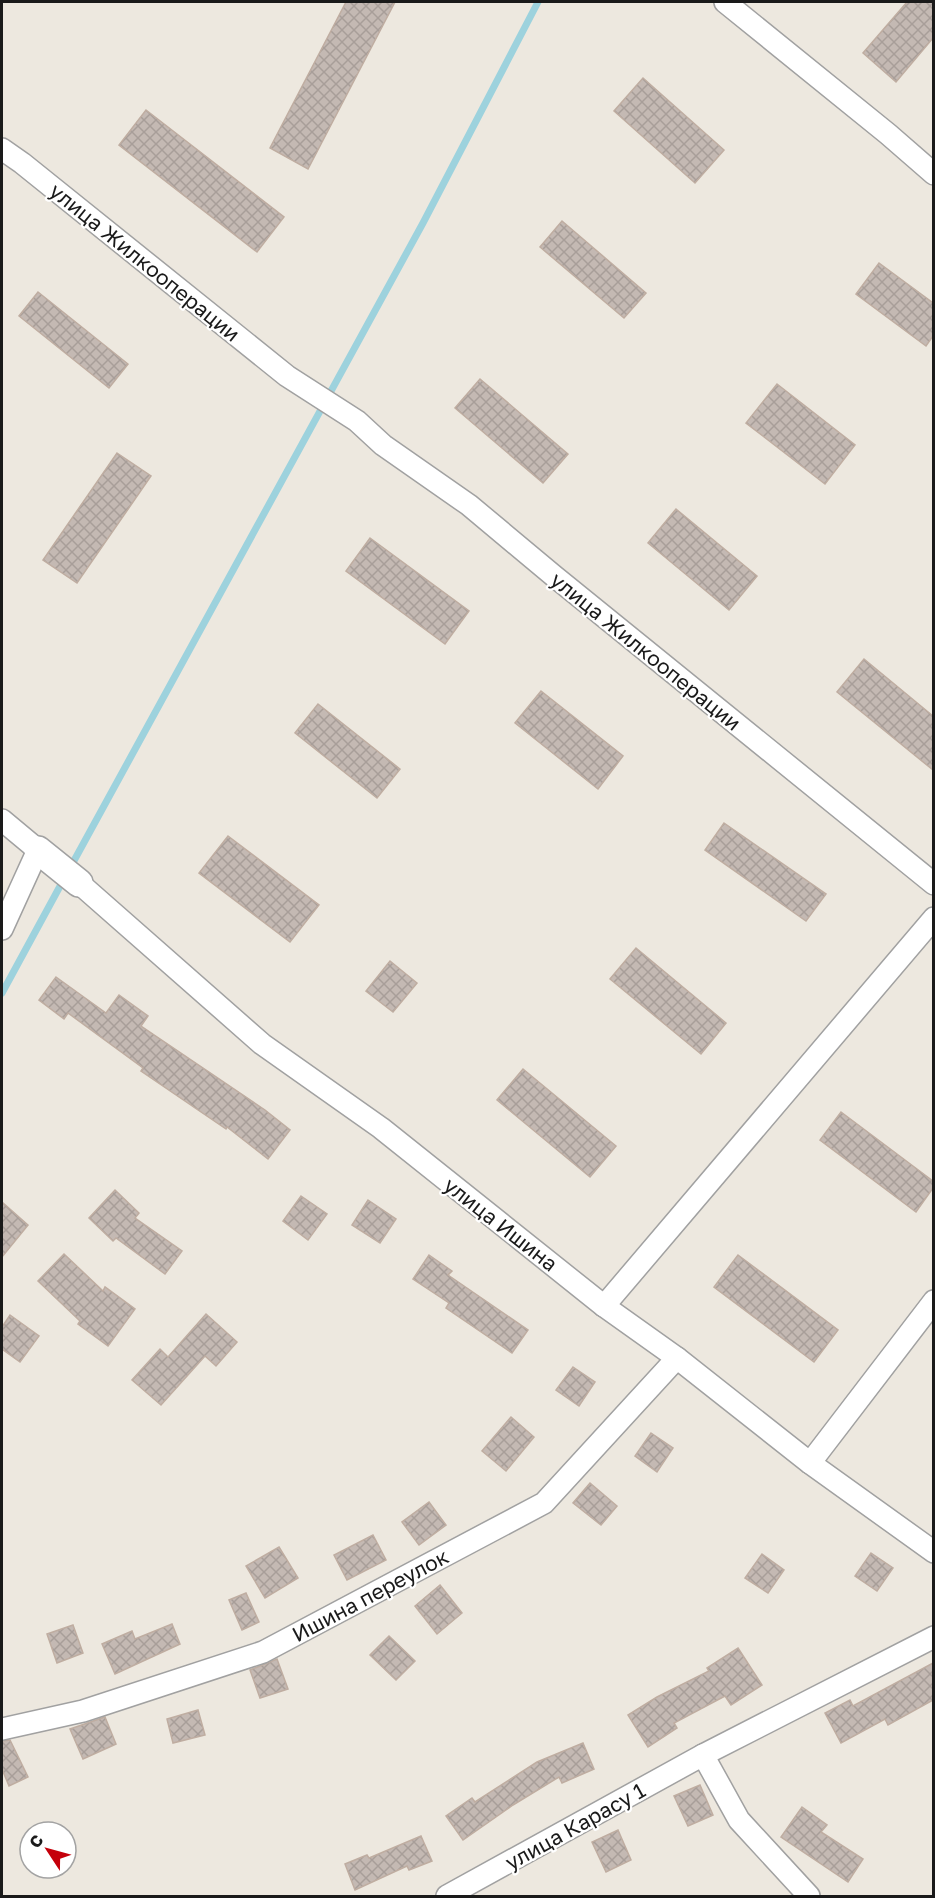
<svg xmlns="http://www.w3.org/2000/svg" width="935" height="1898" viewBox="0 0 935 1898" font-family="'Golos Text',sans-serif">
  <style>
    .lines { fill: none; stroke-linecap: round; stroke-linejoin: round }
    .stream { stroke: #9dd2dd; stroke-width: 7 }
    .building { fill: url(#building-cross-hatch); stroke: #bfada1; stroke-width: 1.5 }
    .minor-casing { stroke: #a1a1a1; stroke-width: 24 }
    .tertiary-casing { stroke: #a1a1a1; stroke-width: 30 }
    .minor { stroke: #fff; stroke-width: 21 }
    .tertiary { stroke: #fff; stroke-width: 27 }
    .labels { text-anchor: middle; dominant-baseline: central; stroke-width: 4.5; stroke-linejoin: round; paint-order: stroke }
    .street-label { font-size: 21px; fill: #1a1a1a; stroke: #fff }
  </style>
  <defs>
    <pattern id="building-cross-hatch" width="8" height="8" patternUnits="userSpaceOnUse" patternTransform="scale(1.5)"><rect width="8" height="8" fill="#c4b9b3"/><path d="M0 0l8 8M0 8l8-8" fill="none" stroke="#a89e99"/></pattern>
  </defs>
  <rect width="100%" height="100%" fill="#ede8df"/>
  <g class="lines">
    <!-- stream -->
    <g class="stream">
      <polyline points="70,868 423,223 538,2"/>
      <polyline points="2,993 65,877"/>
    </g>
  </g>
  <!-- building -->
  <g class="building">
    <polygon points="346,2 395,2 308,169 270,148"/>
    <polygon points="907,2 933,2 933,38 896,82 863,53"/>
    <polygon points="643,78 724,150 695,183 614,111"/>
    <polygon points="146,110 284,217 257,252 119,145"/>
    <polygon points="562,221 646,293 624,318 540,247"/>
    <polygon points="879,263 933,303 933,336 926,346 856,294"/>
    <polygon points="38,292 128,364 109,388 19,316"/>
    <polygon points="480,379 568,454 543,483 455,408"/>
    <polygon points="777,384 855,445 825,484 746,423"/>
    <polygon points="117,453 151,476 77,583 43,560"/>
    <polygon points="676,509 757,576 729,610 648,543"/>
    <polygon points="370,538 469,611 445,644 346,571"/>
    <polygon points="864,659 933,716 933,770 837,692"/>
    <polygon points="541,691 623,756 598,789 515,723"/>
    <polygon points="318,704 400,769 377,798 295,733"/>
    <polygon points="724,823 826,894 806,921 705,850"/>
    <polygon points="228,836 319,905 290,942 199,873"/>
    <polygon points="636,948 726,1023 701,1054 610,979"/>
    <polygon points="390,961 417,983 393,1012 366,991"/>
    <polygon points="56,977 106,1013 119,995 148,1016 141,1026 265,1110 290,1130 268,1159 227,1127 226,1129 141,1071 143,1068 68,1013 64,1019 39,1000"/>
    <polygon points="523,1069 616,1146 590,1177 497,1100"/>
    <polygon points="841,1112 933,1181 933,1188 916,1212 820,1140"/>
    <polygon points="115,1190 139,1213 135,1218 182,1251 165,1274 116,1238 113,1241 89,1218"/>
    <polygon points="301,1196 327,1214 308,1240 283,1221"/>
    <polygon points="368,1200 396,1219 380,1243 352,1225"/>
    <polygon points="2,1202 28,1225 2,1257"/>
    <polygon points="64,1254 103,1291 105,1287 135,1309 108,1346 78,1324 80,1321 38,1281"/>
    <polygon points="429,1255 452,1271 448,1275 528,1330 512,1353 446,1308 449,1303 413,1279"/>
    <polygon points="738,1255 838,1330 814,1362 714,1287"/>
    <polygon points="206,1314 237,1342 216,1366 205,1356 161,1405 132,1380 160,1349 168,1357"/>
    <polygon points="10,1315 39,1336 20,1362 2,1349 2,1327"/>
    <polygon points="573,1367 595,1382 579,1406 556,1390"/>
    <polygon points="511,1417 534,1437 506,1471 482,1451"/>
    <polygon points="651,1433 673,1448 657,1472 635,1456"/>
    <polygon points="590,1483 617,1506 601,1525 573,1503"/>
    <polygon points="429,1502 446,1525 419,1545 402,1522"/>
    <polygon points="373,1535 386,1560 347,1580 334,1555"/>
    <polygon points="279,1547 298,1578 265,1598 246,1566"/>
    <polygon points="871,1553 893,1568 877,1591 855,1576"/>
    <polygon points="762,1554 784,1570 768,1593 745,1578"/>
    <polygon points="440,1585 462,1613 437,1634 415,1606"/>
    <polygon points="246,1593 259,1622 242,1630 229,1600"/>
    <polygon points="172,1624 180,1644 115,1674 102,1644 132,1631 135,1639"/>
    <polygon points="73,1625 83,1653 57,1663 47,1634"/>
    <polygon points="389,1636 415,1661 396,1680 370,1655"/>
    <polygon points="738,1648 762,1685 731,1705 725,1696 674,1723 677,1728 648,1747 628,1715 657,1697 709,1671 707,1668"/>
    <polygon points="277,1659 288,1689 260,1698 250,1670"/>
    <polygon points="933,1663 933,1700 888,1725 885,1719 841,1743 825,1713 850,1700 853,1706"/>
    <polygon points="198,1710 205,1735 173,1743 167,1719"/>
    <polygon points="105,1717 116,1744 83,1759 70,1729"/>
    <polygon points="10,1740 28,1777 9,1786 2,1769 2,1741"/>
    <polygon points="583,1743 594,1769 562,1783 559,1777 513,1805 463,1840 446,1816 472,1798 475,1802 537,1762"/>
    <polygon points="700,1785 713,1815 688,1826 674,1796"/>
    <polygon points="802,1807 827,1825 821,1832 863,1859 848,1882 781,1837"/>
    <polygon points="618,1830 631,1860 606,1872 592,1842"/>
    <polygon points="421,1836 432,1861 409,1870 407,1866 355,1890 345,1864 367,1855 369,1858"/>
  </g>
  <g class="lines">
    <!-- minor casing -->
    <g class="minor-casing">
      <g id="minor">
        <polyline points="725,2 888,134 934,174"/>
        <polyline points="2,149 22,163 287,376 357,421 383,445 469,505 554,576 934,884"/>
        <polyline points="2,820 38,850 2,929"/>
        <polyline points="79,883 262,1044 381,1128 604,1306 677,1358 810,1463 934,1552"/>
        <polyline points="604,1306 934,918"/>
        <polyline points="810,1463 934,1301"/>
        <polyline points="2,1729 83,1711 263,1652 544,1503 677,1358"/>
        <polyline points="703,1755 739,1820 809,1896"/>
        <polyline points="447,1896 703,1755 934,1637"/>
      </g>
    </g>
    <!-- tertiary casing -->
    <g class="tertiary-casing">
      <polyline id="tertiary" points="38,850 79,883"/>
    </g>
    <!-- minor -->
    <use href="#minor" class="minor"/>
    <!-- tertiary -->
    <use href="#tertiary" class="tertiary"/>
  </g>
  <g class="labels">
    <!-- street labels -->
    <g class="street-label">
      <text transform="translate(145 262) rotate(39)">улица Жилкооперации</text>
      <text transform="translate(646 651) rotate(39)">улица Жилкооперации</text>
      <text transform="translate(501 1224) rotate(38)">улица Ишина</text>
      <text transform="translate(370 1595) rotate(-28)">Ишина переулок</text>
      <text transform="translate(575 1826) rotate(-29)">улица Карасу 1</text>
    </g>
  </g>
  <!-- border -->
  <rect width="935" height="1898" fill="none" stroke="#1a1a1a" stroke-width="6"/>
  <!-- north arrow -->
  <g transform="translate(48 1850) rotate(306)"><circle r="28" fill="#ffffff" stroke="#a3a3a3" stroke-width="1.5"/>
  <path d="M0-4.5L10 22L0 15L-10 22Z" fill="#c5000b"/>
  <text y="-9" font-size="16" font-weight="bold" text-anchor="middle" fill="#1a1a1a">С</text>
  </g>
</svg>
